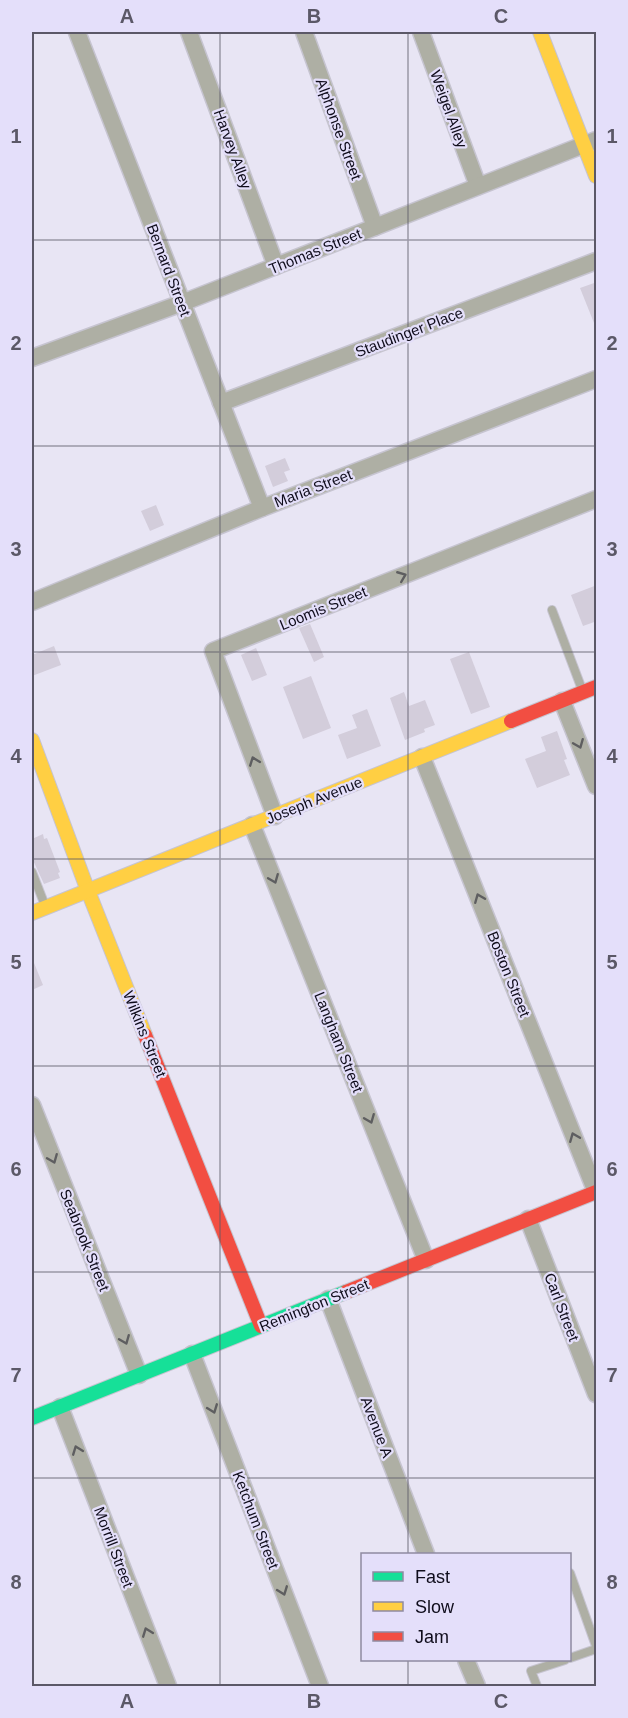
<svg xmlns="http://www.w3.org/2000/svg" width="628" height="1718" viewBox="0 0 628 1718" font-family="Helvetica,sans-serif">
  <style>
    .building { fill: #d3cddb }
    .lines { fill: none; stroke-linecap: round; stroke-linejoin: round }
    .lane-casing { stroke: #c6c4d0; stroke-width: 10 }
    .street-casing { stroke: #c6c4d0; stroke-width: 19 }
    .fast-casing { stroke: #c6c4d0; stroke-width: 16 }
    .slow-casing { stroke: #c6c4d0; stroke-width: 16 }
    .jam-casing { stroke: #c6c4d0; stroke-width: 16 }
    .lane { stroke: #aeafa4; stroke-width: 8 }
    .street { stroke: #aeafa4; stroke-width: 16 }
    .fast { stroke: #16e098; stroke-width: 14 }
    .slow { stroke: #ffcf43; stroke-width: 14 }
    .jam { stroke: #f24e42; stroke-width: 14 }
    .oneway { stroke: #5e5e60 }
    .grid { fill: none; stroke: #5b5867; stroke-width: 1.5; stroke-opacity: 0.55 }
    .labels { text-anchor: middle; dominant-baseline: central; stroke-width: 4.5; stroke-linejoin: round; paint-order: stroke }
    .street-label { font-size: 15px; fill: #0f0c1b; stroke: #e4dffa }
    .neatline { fill: none; stroke: #5b5867; stroke-width: 2 }
    .grid-label { font-size: 20px; text-anchor: middle; font-weight: bold; fill: #5b5867 }
  </style>
  <rect width="100%" height="100%" fill="#e8e5f4"/>
  <!-- building -->
  <g class="building">
    <polygon points="597,282 597,328 596,328 580,288"/>
    <polygon points="285,458 290,470 284,472 288,481 273,487 265,466"/>
    <polygon points="156,505 164,525 150,531 141,511"/>
    <polygon points="597,585 597,621 583,626 571,595"/>
    <polygon points="310,624 324,657 314,662 299,628"/>
    <polygon points="54,646 61,665 32,676 32,655"/>
    <polygon points="256,648 267,675 252,681 241,655"/>
    <polygon points="469,652 490,707 471,714 450,659"/>
    <polygon points="311,676 331,728 303,739 283,687"/>
    <polygon points="404,692 409,706 425,700 435,725 424,729 425,732 405,740 390,698"/>
    <polygon points="367,709 381,746 347,759 338,735 357,728 352,715"/>
    <polygon points="557,731 567,759 564,760 570,775 537,788 525,759 546,751 541,737"/>
    <polygon points="43,834 44,839 47,838 60,872 58,873 60,878 44,884 32,858 32,839"/>
    <polygon points="32,958 43,985 32,990"/>
  </g>
  <g class="lines">
    <!-- lane casing -->
    <g class="lane-casing">
      <g id="lane">
        <polyline points="552,610 583,692"/>
        <polyline points="32,872 46,908"/>
        <polyline points="570,1573 596,1646"/>
        <polyline points="570,1658 596,1649"/>
        <polyline points="537,1686 531,1671 565,1660"/>
      </g>
    </g>
    <!-- street casing -->
    <g class="street-casing">
      <g id="street">
        <polyline points="77,32 262,508"/>
        <polyline points="189,32 276,266"/>
        <polyline points="304,32 375,227"/>
        <polyline points="421,32 478,186"/>
        <polyline points="32,358 182,303 596,140"/>
        <polyline points="221,403 596,261"/>
        <polyline points="32,602 262,508 596,379"/>
        <polyline points="562,701 596,786"/>
        <polyline points="422,757 596,1192"/>
        <polyline points="275,816 213,651 596,499"/>
        <polyline points="252,825 426,1260"/>
        <polyline points="32,1105 139,1375"/>
        <polyline points="528,1219 596,1394"/>
        <polyline points="328,1299 426,1554"/>
        <polyline points="192,1354 320,1686"/>
        <polyline points="60,1407 168,1686"/>
        <polyline points="466,1660 477,1686"/>
      </g>
    </g>
    <!-- fast casing -->
    <g class="fast-casing">
      <polyline id="fast" points="32,1418 346,1292"/>
    </g>
    <!-- slow casing -->
    <g class="slow-casing">
      <g id="slow">
        <polyline points="540,32 596,176"/>
        <polyline points="32,740 88,891 145,1035"/>
        <polyline points="32,913 511,721"/>
      </g>
    </g>
    <!-- jam casing -->
    <g class="jam-casing">
      <g id="jam">
        <polyline points="511,721 596,687"/>
        <polyline points="145,1035 261,1326"/>
        <polyline points="346,1292 596,1192"/>
      </g>
    </g>
    <!-- lane -->
    <use href="#lane" class="lane"/>
    <!-- street -->
    <use href="#street" class="street"/>
    <!-- fast -->
    <use href="#fast" class="fast"/>
    <!-- slow -->
    <use href="#slow" class="slow"/>
    <!-- jam -->
    <use href="#jam" class="jam"/>
  </g>
  <!-- one-way arrows -->
  <defs><path id="oneway-chevron" d="M-2-3.5L2.5 0L-2 3.5" fill="none" stroke-width="1.6" stroke-linecap="round" stroke-linejoin="round" transform="scale(1.5)"/></defs>
  <g class="oneway">
    <use href="#oneway-chevron" transform="translate(402 576) rotate(-22)"/>
    <use href="#oneway-chevron" transform="translate(579 744) rotate(68)"/>
    <use href="#oneway-chevron" transform="translate(254 761) rotate(-111)"/>
    <use href="#oneway-chevron" transform="translate(274 879) rotate(68)"/>
    <use href="#oneway-chevron" transform="translate(479 898) rotate(-112)"/>
    <use href="#oneway-chevron" transform="translate(370 1119) rotate(68)"/>
    <use href="#oneway-chevron" transform="translate(574 1137) rotate(-112)"/>
    <use href="#oneway-chevron" transform="translate(53 1159) rotate(68)"/>
    <use href="#oneway-chevron" transform="translate(125 1340) rotate(68)"/>
    <use href="#oneway-chevron" transform="translate(213 1409) rotate(69)"/>
    <use href="#oneway-chevron" transform="translate(77 1450) rotate(-111)"/>
    <use href="#oneway-chevron" transform="translate(283 1591) rotate(69)"/>
    <use href="#oneway-chevron" transform="translate(147 1632) rotate(-111)"/>
  </g>
  <!-- grid -->
  <path class="grid" d="M220,32v1654M408,32v1522M32,240h564M32,446h564M32,652h564M32,859h564M32,1066h564M32,1272h564M32,1478h564M408,1660v26"/>
  <g class="labels">
    <!-- street labels -->
    <g class="street-label">
      <text transform="translate(449 109) rotate(70)">Weigel Alley</text>
      <text transform="translate(339 129) rotate(70)">Alphonse Street</text>
      <text transform="translate(233 149) rotate(70)">Harvey Alley</text>
      <text transform="translate(315 251) rotate(-22)">Thomas Street</text>
      <text transform="translate(169 270) rotate(69)">Bernard Street</text>
      <text transform="translate(409 332) rotate(-21)">Staudinger Place</text>
      <text transform="translate(313 488) rotate(-21)">Maria Street</text>
      <text transform="translate(323 608) rotate(-22)">Loomis Street</text>
      <text transform="translate(314 800) rotate(-22)">Joseph Avenue</text>
      <text transform="translate(509 974) rotate(68)">Boston Street</text>
      <text transform="translate(145 1034) rotate(68)">Wilkins Street</text>
      <text transform="translate(339 1042) rotate(68)">Langham Street</text>
      <text transform="translate(85 1240) rotate(68)">Seabrook Street</text>
      <text transform="translate(314 1305) rotate(-22)">Remington Street</text>
      <text transform="translate(562 1307) rotate(69)">Carl Street</text>
      <text transform="translate(377 1427) rotate(69)">Avenue A</text>
      <text transform="translate(256 1520) rotate(69)">Ketchum Street</text>
      <text transform="translate(114 1547) rotate(69)">Morrill Street</text>
    </g>
  </g>
  <!-- border -->
  <rect width="628" height="1718" fill="none" stroke="#e4dffa" stroke-width="66"/>
  <!-- legend -->
  <rect x="361" y="1553" width="210" height="108" fill="#e4dffa" stroke="#8f8ba1" stroke-width="1.5"/>
  <rect x="373" y="1572" width="30" height="9" fill="#16e098" stroke="#8f8ba1" stroke-width="1.5"/>
  <text x="415" y="1583" font-size="18" fill="#0f0c1b">Fast</text>
  <rect x="373" y="1602" width="30" height="9" fill="#ffcf43" stroke="#8f8ba1" stroke-width="1.5"/>
  <text x="415" y="1613" font-size="18" fill="#0f0c1b">Slow</text>
  <rect x="373" y="1632" width="30" height="9" fill="#f24e42" stroke="#8f8ba1" stroke-width="1.5"/>
  <text x="415" y="1643" font-size="18" fill="#0f0c1b">Jam</text>
  <rect x="33" y="33" width="562" height="1652" class="neatline"/>
  <g class="grid-label">
    <text x="127" y="23">A</text>
    <text x="314" y="23">B</text>
    <text x="501" y="23">C</text>
    <text x="16" y="143">1</text>
    <text x="612" y="143">1</text>
    <text x="16" y="350">2</text>
    <text x="612" y="350">2</text>
    <text x="16" y="556">3</text>
    <text x="612" y="556">3</text>
    <text x="16" y="763">4</text>
    <text x="612" y="763">4</text>
    <text x="16" y="969">5</text>
    <text x="612" y="969">5</text>
    <text x="16" y="1176">6</text>
    <text x="612" y="1176">6</text>
    <text x="16" y="1382">7</text>
    <text x="612" y="1382">7</text>
    <text x="16" y="1589">8</text>
    <text x="612" y="1589">8</text>
    <text x="127" y="1708">A</text>
    <text x="314" y="1708">B</text>
    <text x="501" y="1708">C</text>
  </g>
</svg>
